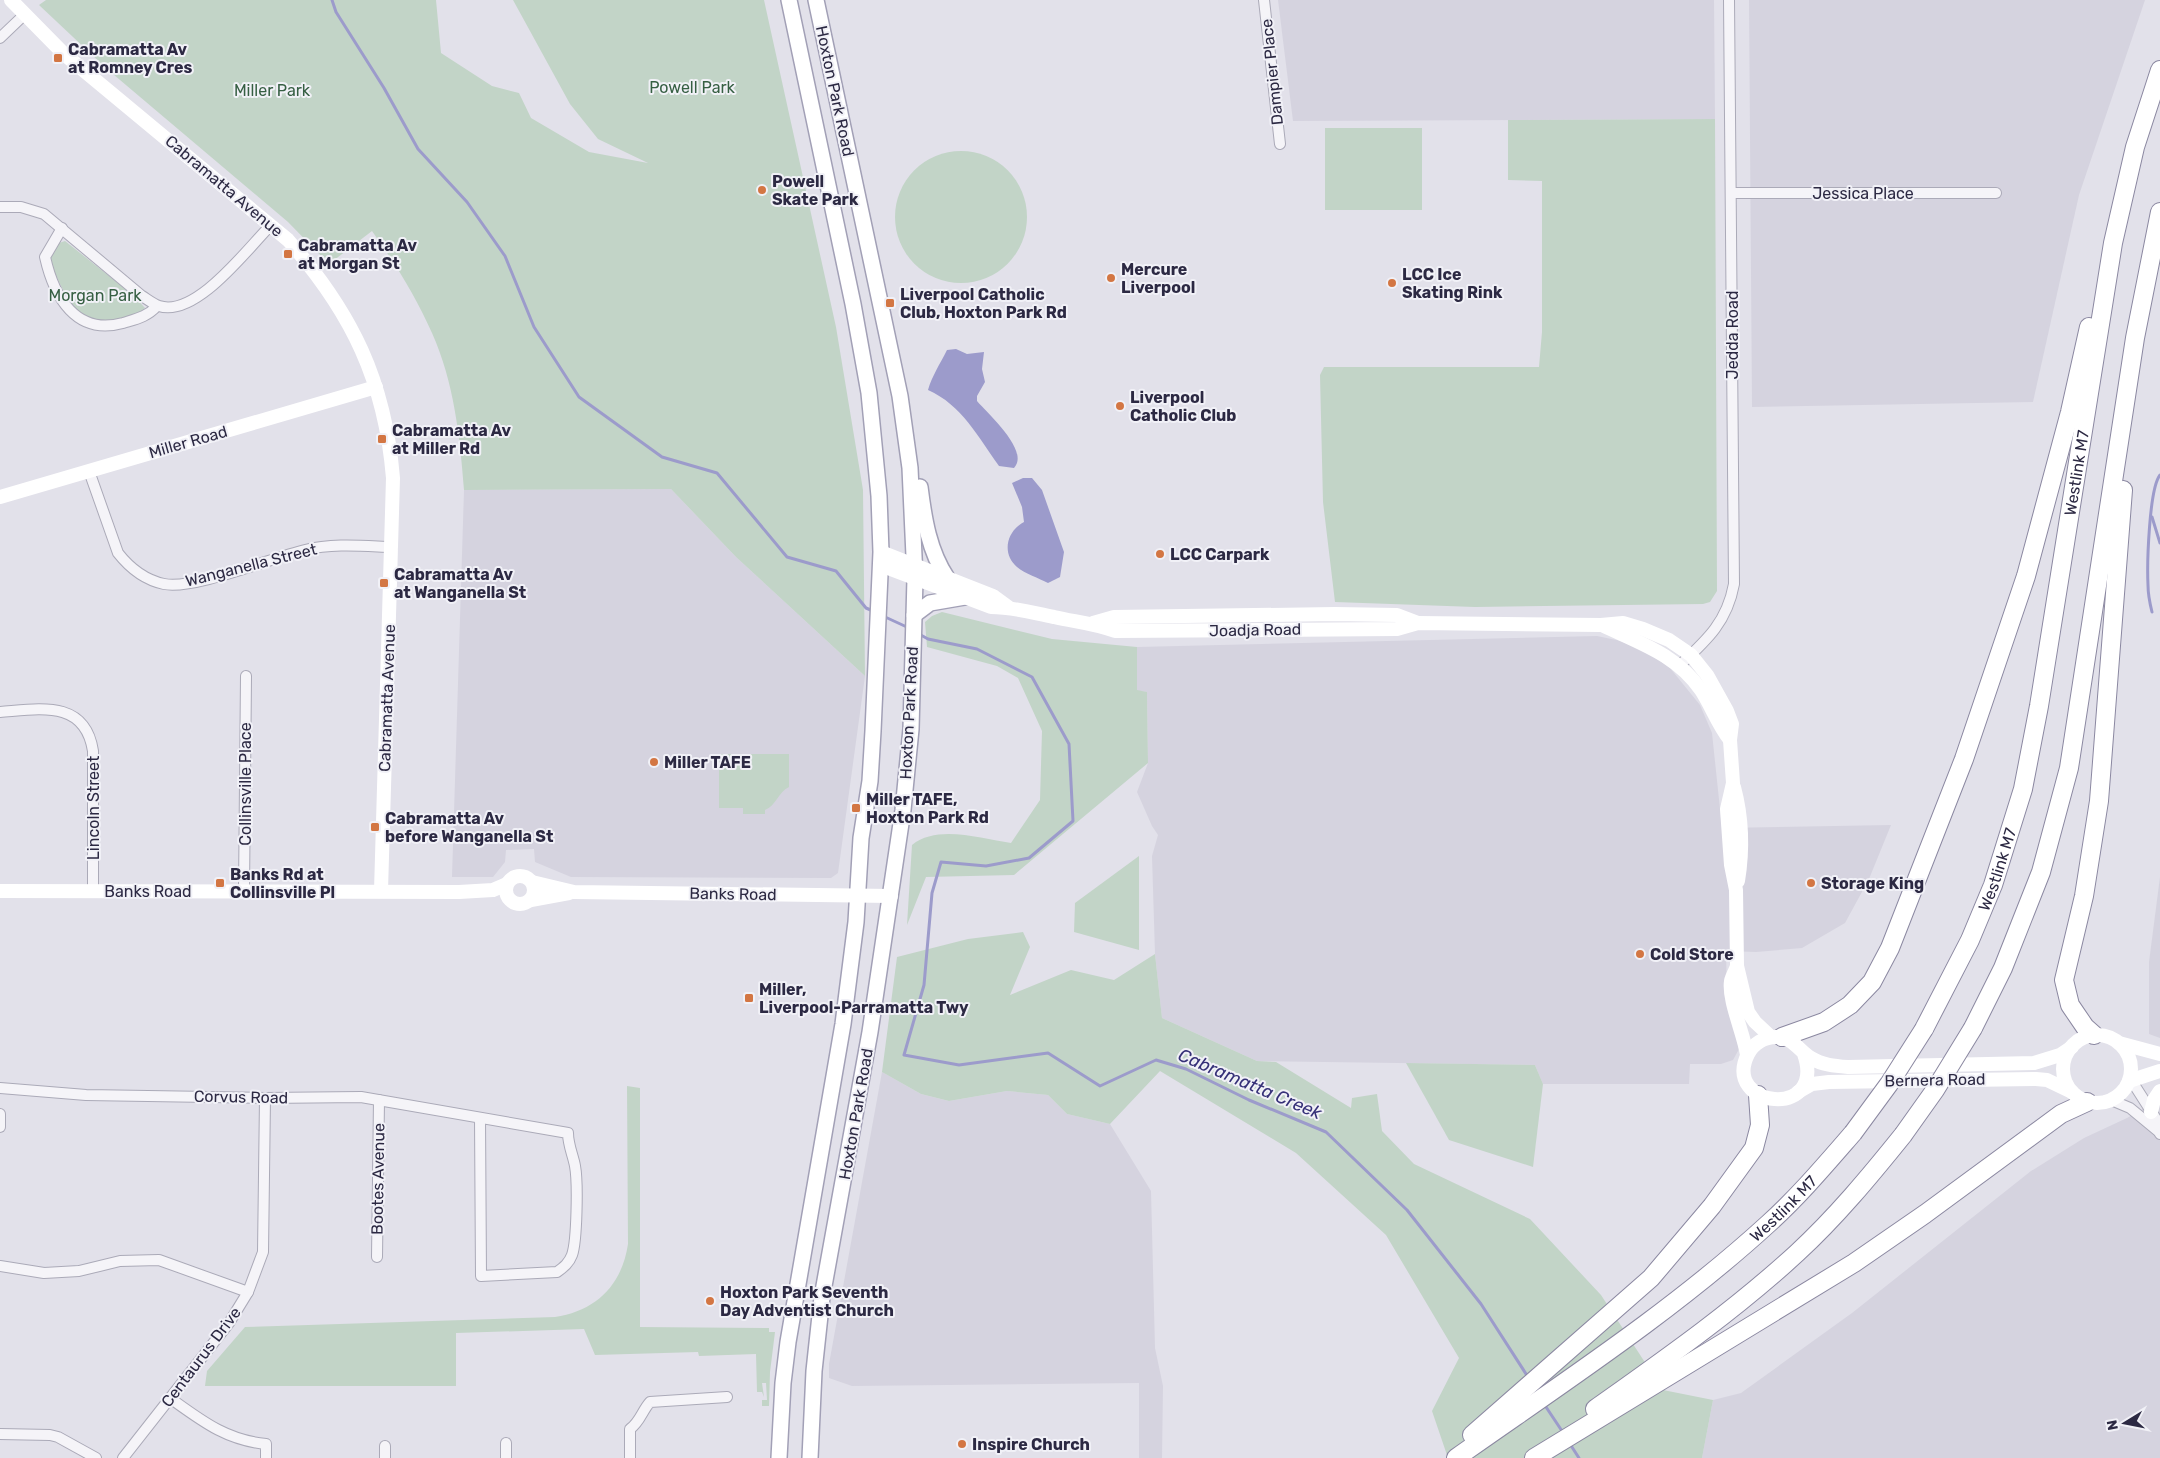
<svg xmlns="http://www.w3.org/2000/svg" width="2160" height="1458" viewBox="0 0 2160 1458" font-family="Rubik,sans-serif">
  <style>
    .built { fill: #d5d3df }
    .green { fill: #c2d4c7 }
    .water { fill: #9c9bcb }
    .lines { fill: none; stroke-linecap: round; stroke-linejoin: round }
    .stream { stroke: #9c9bcb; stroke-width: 3 }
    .street-casing { stroke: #abaab8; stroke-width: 12 }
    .primary-casing { stroke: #a2a0b6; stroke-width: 18 }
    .highway-casing { stroke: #8b88a1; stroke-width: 20 }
    .street { stroke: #f5f4f8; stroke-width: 10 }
    .secondary { stroke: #fff; stroke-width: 14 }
    .primary { stroke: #fff; stroke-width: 15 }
    .highway { stroke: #fff; stroke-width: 18 }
    .highway-bridge-casing { stroke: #8b88a1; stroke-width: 20; stroke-linecap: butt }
    .highway-bridge { stroke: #fff; stroke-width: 18 }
    .poi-dot { fill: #d37643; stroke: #f1f1f7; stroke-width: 2 }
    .labels { text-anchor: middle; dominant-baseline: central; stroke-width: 4; stroke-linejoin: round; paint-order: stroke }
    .poi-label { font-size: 16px; font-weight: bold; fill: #2c2943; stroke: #f1f1f7; text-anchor: start }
    .street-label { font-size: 16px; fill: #2c2943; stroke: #f1f1f7 }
    .park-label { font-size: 16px; fill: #365f43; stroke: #f1f1f7 }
    .water-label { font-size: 18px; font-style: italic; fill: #363178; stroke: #f1f1f7 }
  </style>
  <rect width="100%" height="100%" fill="#e2e1ea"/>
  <!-- built -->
  <g class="built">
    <polygon points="1278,0 1714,0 1715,119 1293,121"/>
    <polygon points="1749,0 2145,0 2079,195 2033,402 1752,407"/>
    <polygon points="671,489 736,557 865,676 838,873 831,878 571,877 535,862 534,849 506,850 505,862 493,877 452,877 464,490"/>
    <polygon points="1597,636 1621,641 1649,653 1670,668 1700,705 1712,733 1722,828 1891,825 1869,879 1845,923 1802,948 1756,952 1726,951 1727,996 1739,1049 1733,1060 1721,1064 1690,1064 1689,1084 1543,1084 1535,1065 1257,1061 1162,1018 1155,954 1152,856 1158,835 1152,826 1137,792 1148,763 1147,692 1137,691 1137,647"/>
    <polygon points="2160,877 2160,1038 2149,1034 2149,962"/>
    <polygon points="882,1072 921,1094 949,1101 1007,1091 1048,1095 1067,1114 1110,1124 1151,1191 1155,1348 1163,1386 1162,1458 1139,1458 1139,1383 852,1386 829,1378 829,1364"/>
    <polygon points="2160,1099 2160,1458 1702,1458 1713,1400 1741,1393 1852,1313 2031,1171 2084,1138 2127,1118"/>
  </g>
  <!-- green -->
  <g class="green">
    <path d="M46,0h390l5,53 51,33 27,7 12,25 58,34 59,11 -50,-24 -28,-35 -57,-104h251l72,327 27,163 2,186 -129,-119 -65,-68 -207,1c-4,-53 -10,-108 -32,-157 -16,-36 -37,-70 -60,-102l-43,33 -41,-42 -181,-153 -68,-64z"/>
    <polygon points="1715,119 1717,591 1710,602 1703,604 1475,607 1335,602 1323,502 1320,375 1324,367 1539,367 1542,332 1542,181 1508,180 1508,120"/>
    <rect x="1325" y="128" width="97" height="82"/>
    <circle cx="961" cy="217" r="66"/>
    <polygon points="65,241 133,295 145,308 140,312 123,320 101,323 91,320 71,306 49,262 50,253 56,244"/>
    <path d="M942,612l110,27 85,8v43l10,2 1,71 -134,112 -88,2 -19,48 5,-80c26,-21 69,-6 99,-2l29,-43 2,-69 -24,-53 -21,-12 -70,-19 -2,-25 7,-6z"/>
    <path d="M719,754h70v33c-11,5 -13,19 -24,23v4h-22v-6h-24z"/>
    <polygon points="1139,856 1139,950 1074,932 1075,903"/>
    <polygon points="1023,932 1030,947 1010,995 1071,970 1114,980 1155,954 1162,1018 1257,1061 1276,1062 1351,1108 1352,1098 1377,1094 1382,1131 1414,1164 1530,1219 1601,1295 1663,1390 1713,1400 1702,1458 1448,1458 1432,1411 1459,1358 1386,1235 1296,1153 1160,1071 1110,1124 1067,1114 1048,1095 1007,1091 949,1101 921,1094 882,1072 897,957 968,939"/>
    <polygon points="1406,1063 1535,1065 1543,1084 1533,1167 1449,1140"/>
    <path d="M627,1086l13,2v239l129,1v4h6l-5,40 -1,34h-7v-6h5l-1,-17h-4l2,14 -2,-5h-5l-1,-38 -57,2 -1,-4 -103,3 -11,-26 -128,4v53h-251l2,-15 38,-44 310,-10c41,-6 67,-32 73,-73z"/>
  </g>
  <!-- water -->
  <g class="water">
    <path d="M956,349l11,5 17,-2 -2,17 3,13 -8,14v5c12,14 53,50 37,67l-15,-2c-21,-29 -37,-61 -71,-76 4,-14 12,-26 19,-40z"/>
    <path d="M1023,478h9l10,12 22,62 -4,25 -12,6c-9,-5 -23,-9 -31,-16 -16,-14 -10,-36 7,-45l-2,-15 -10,-24z"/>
  </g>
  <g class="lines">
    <!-- stream -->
    <g class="stream">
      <polyline points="332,0 336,12 384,88 418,149 467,202 505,256 534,327 579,397 662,457 717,473 787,557 836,571 866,608 873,611"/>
      <polyline points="2152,517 2160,543"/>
      <path d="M2152,612c-2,-8 -4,-18 -4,-27 -1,-21 1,-96 12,-110"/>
      <polyline points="883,616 909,628"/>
      <polyline points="919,634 928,639 977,649 1032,677 1069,744 1073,821 1029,858 986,866 941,862 932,893 924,985 904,1055 959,1065 1048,1053 1100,1086 1156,1060 1186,1069 1249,1100 1326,1132 1407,1210 1481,1304 1528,1377"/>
      <polyline points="1544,1404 1564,1434"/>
      <polyline points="1570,1444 1579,1458"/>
    </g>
    <!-- street casing -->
    <g class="street-casing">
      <g id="street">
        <polyline points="1264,0 1280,144"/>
        <polyline points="0,38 24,15"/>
        <polyline points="1731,193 1996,193"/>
        <path d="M0,207h21l23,7 98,82c5,3 11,8 17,10 37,12 88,-57 112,-81"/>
        <path d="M62,228l-17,29c9,40 31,79 78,66 13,-4 24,-6 34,-17"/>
        <path d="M89,471l29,82c11,14 27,27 46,31 30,6 107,-26 141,-34 28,-7 58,-4 87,-3"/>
        <path d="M1680,665c27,-25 47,-43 54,-81l-5,-584"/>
        <path d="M0,712c39,-3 85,-13 93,39v140"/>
        <polyline points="244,891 246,676"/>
        <polyline points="2129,1082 2135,1086 2158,1122 2160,1134"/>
        <path d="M0,1088l86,7 179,3 96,-1 207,36c0,12 5,22 7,33 3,16 2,75 -3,89 -3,8 -8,12 -15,17l-76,4 -1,-158"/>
        <polyline points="2111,1100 2130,1108 2159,1132"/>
        <polyline points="0,1114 0,1127"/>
        <polyline points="377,1257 379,1100"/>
        <polyline points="0,1266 44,1273 79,1271 120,1261 159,1260 248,1292"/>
        <path d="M170,1398c32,23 56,42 96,46v14"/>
        <polyline points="0,1434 50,1435 58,1437 96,1458"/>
        <polyline points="506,1443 506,1458"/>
        <polyline points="385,1446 385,1458"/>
        <polyline points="123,1458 229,1323 248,1292 263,1252 265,1098"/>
        <path d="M630,1458v-29c10,-7 12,-18 20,-27l77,-5"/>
      </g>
    </g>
    <!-- primary casing -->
    <g class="primary-casing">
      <g id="primary">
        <path d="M920,487c4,32 9,64 27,91"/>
        <polyline points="914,615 930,603 965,597"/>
        <polyline points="779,1458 783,1383 788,1342 843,1024 856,922 861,838 870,781 873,731 881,552 879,496 869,393 853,304 789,0"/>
        <polyline points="810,1458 814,1371 822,1297 870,1032 903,810 911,729 915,578 910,468 900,396 816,0"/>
      </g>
    </g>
    <!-- highway casing -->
    <g class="highway-casing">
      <g id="highway">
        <polyline points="1973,1028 2003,968 2041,872 2069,768 2135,338 2160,212"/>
        <path id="s1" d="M1924,1029l46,-89 23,-55 30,-96 16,-83 74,-463 22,-96 25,-77"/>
        <polyline points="2094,1035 2085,1027 2070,1005 2064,980 2084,896 2099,801 2123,490"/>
        <polyline points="1782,1037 1824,1022 1850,1005 1872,982 1890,948 1964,759 2026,576 2070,412 2089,327"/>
        <path d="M1595,1409c69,-49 139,-98 202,-156 39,-36 73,-77 106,-118"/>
        <polyline points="1472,1435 1651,1278 1712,1206 1754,1148 1760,1125 1758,1095"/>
        <path id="s2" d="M1456,1458c105,-74 217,-147 312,-234 31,-28 58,-60 85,-91"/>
        <polyline points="1534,1458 1854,1263 1925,1214 2061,1114 2087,1102"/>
      </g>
    </g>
    <!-- street -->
    <use href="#street" class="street"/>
    <!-- secondary -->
    <g class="secondary">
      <path d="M11,0l53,54 224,186c64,73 97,141 105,238l-12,413"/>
      <polyline points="0,497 376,387"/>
      <polyline points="881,552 993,596 1008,607"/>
      <path d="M880,565l111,42c22,0 42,6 63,10 22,5 39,6 61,14l282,-2 21,-6 183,2 22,-2 20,6 26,11 22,15 16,20 20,36 5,13 -2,16 3,43 -6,26 4,56 5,25 1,76 11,46 7,10 16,15"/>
      <polyline points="1093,623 1114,617 1335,614 1397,615 1418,623"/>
      <path d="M1602,625c37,18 74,29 99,65 11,17 17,35 29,50"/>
      <path d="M1734,787c8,30 9,63 4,94"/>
      <circle cx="520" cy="890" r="14"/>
      <polyline points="532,882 574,892 891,896"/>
      <polyline points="0,891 459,892 493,890 507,884"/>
      <polyline points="531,900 569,893"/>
      <path d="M1737,966c-1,4 -5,10 -6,15 -3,19 13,53 16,74"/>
      <circle cx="2097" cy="1069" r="34"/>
      <polyline points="2119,1043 2160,1054"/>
      <path d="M1804,1054c23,66 -83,54 -56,0 5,-10 16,-17 28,-17 17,0 22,13 35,21 11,7 24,8 37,9l186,-4 26,-8 12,-8"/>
      <polyline points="2129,1081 2160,1071"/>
      <polyline points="1798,1092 1812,1084 1829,1082 2036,1079 2047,1080 2072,1092"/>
      <polyline points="2151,1112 2154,1100 2160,1091"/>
    </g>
    <!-- primary -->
    <use href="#primary" class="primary"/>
    <!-- highway -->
    <use href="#highway" class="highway"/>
    <!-- highway-bridge casing -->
    <g class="highway-bridge-casing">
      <g id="highway-bridge">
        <polyline points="1853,1133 1889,1084 1924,1029"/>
        <polyline points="1903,1135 1935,1090 1973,1028"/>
      </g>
    </g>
    <!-- highway-bridge -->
    <use href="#highway-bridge" class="highway-bridge"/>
  </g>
  <!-- markers -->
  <g class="poi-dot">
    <rect x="53" y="53" width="10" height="10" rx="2.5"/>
    <circle cx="762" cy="190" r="5"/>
    <rect x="283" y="249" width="10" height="10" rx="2.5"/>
    <circle cx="1111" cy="278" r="5"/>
    <circle cx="1392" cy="283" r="5"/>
    <rect x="885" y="298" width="10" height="10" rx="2.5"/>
    <circle cx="1120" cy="406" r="5"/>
    <rect x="377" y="434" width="10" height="10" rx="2.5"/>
    <circle cx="1160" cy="554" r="5"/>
    <rect x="379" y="578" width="10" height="10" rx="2.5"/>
    <circle cx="654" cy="762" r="5"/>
    <rect x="851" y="803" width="10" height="10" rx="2.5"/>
    <rect x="370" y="822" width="10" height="10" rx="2.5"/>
    <rect x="215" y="878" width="10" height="10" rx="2.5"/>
    <circle cx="1811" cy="883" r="5"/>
    <circle cx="1640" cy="954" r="5"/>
    <rect x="744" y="993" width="10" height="10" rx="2.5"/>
    <circle cx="710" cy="1301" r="5"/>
    <circle cx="962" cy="1444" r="5"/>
  </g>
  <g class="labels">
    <!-- poi labels -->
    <g class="poi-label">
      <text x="68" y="49">Cabramatta Av<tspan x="68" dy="18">at Romney Cres</tspan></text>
      <text x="772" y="181">Powell<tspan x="772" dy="18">Skate Park</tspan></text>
      <text x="298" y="245">Cabramatta Av<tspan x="298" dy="18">at Morgan St</tspan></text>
      <text x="1121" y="269">Mercure<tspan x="1121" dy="18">Liverpool</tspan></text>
      <text x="1402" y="274">LCC Ice<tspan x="1402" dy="18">Skating Rink</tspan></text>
      <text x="900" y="294">Liverpool Catholic<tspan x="900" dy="18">Club, Hoxton Park Rd</tspan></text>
      <text x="1130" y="397">Liverpool<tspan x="1130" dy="18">Catholic Club</tspan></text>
      <text x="392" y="430">Cabramatta Av<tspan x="392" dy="18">at Miller Rd</tspan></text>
      <text x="1170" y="554">LCC Carpark</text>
      <text x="394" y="574">Cabramatta Av<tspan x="394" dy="18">at Wanganella St</tspan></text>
      <text x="664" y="762">Miller TAFE</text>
      <text x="866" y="799">Miller TAFE,<tspan x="866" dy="18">Hoxton Park Rd</tspan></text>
      <text x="385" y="818">Cabramatta Av<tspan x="385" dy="18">before Wanganella St</tspan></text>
      <text x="230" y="874">Banks Rd at<tspan x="230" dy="18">Collinsville Pl</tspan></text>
      <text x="1821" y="883">Storage King</text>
      <text x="1650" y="954">Cold Store</text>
      <text x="759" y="989">Miller,<tspan x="759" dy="18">Liverpool-Parramatta Twy</tspan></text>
      <text x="720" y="1292">Hoxton Park Seventh<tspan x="720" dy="18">Day Adventist Church</tspan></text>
      <text x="972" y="1444">Inspire Church</text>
    </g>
    <!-- street labels -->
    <g class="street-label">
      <text transform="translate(1272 72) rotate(-96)">Dampier Place</text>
      <text transform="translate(835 91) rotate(78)">Hoxton Park Road</text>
      <text transform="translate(224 186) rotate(40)">Cabramatta Avenue</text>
      <text x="1863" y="193">Jessica Place</text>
      <text transform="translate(1732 335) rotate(-90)">Jedda Road</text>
      <text transform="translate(188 442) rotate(-16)">Miller Road</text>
      <text stroke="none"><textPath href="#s1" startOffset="581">Westlink M7</textPath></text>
      <text transform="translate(251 565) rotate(-14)">Wanganella Street</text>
      <text transform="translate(1255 630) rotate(-1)">Joadja Road</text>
      <text transform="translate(387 698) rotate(-88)">Cabramatta Avenue</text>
      <text transform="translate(909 713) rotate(-87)">Hoxton Park Road</text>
      <text transform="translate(245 784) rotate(-90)">Collinsville Place</text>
      <text transform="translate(93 808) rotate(-90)">Lincoln Street</text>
      <text stroke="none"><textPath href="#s1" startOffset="176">Westlink M7</textPath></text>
      <text x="148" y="891">Banks Road</text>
      <text transform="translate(733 894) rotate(1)">Banks Road</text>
      <text transform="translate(1935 1080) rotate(-1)">Bernera Road</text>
      <text transform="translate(241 1097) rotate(1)">Corvus Road</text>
      <text transform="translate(856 1114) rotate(-80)">Hoxton Park Road</text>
      <text transform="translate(378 1179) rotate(-89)">Bootes Avenue</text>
      <text stroke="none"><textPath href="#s2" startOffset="412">Westlink M7</textPath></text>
      <text transform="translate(201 1357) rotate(-53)">Centaurus Drive</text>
    </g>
    <!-- park labels -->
    <g class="park-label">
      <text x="692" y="87">Powell Park</text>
      <text x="272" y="90">Miller Park</text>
      <text x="95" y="295">Morgan Park</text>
    </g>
    <!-- water labels -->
    <g class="water-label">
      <text transform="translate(1250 1084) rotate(23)">Cabramatta Creek</text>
    </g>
  </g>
  <!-- north arrow -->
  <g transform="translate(2125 1423) rotate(260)" stroke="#f1f1f7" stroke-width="4" paint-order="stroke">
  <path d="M0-4L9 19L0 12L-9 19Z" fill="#2c2943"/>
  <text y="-8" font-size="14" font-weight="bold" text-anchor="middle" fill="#2c2943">N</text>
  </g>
</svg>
